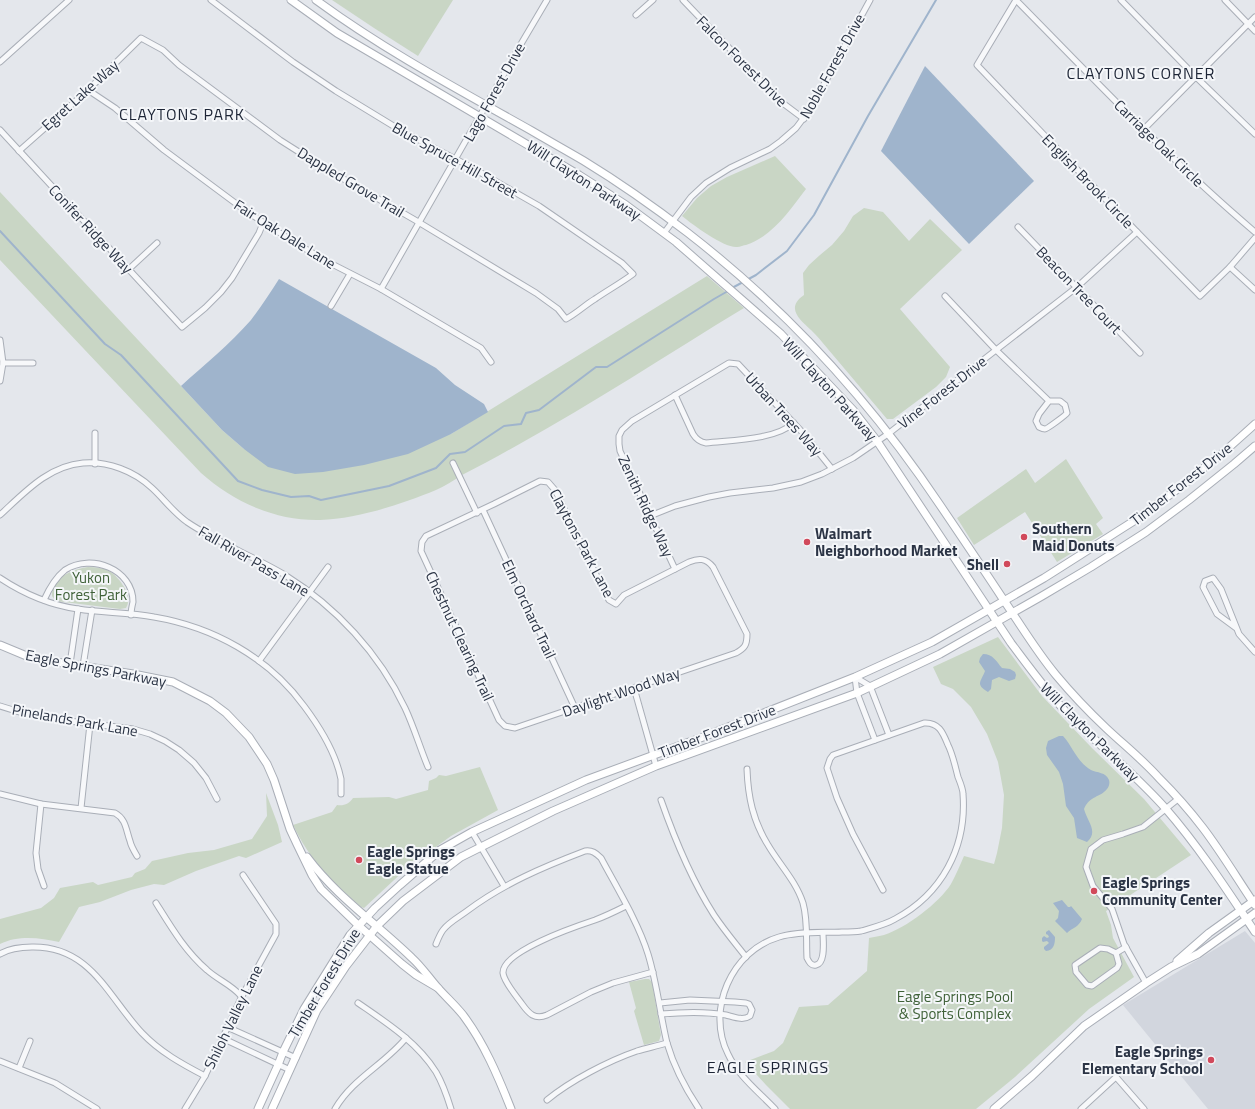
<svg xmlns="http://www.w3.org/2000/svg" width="1255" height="1109" viewBox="0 0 1255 1109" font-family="'Titillium Web',sans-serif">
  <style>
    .built { fill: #d2d6de }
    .green { fill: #c9d6c5 }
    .water { fill: #9fb4cc }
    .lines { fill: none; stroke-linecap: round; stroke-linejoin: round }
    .stream { stroke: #9fb4cc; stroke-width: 2 }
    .street-casing { stroke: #a9aeb7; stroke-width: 7 }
    .secondary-casing { stroke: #a9aeb7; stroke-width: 9 }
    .street { stroke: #f7f8fa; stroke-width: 5 }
    .secondary { stroke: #fff; stroke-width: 7 }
    .poi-dot { fill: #d1495b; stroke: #f4f6f9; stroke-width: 1.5 }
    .labels { text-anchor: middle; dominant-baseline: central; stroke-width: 4; stroke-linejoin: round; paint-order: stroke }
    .street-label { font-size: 15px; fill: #2b3445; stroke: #f4f6f9 }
    .poi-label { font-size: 15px; font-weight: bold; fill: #2b3445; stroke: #f4f6f9; text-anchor: start }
    .park-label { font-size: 15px; fill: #3f6138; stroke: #f4f6f9 }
    .neighbourhood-label { font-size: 16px; letter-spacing: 1px; fill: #1d2536; stroke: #f4f6f9 }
  </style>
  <rect width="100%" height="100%" fill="#e4e7ec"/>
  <!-- built -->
  <polygon class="built" points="1245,931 1255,943 1255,1109 1208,1109 1123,1005"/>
  <!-- green -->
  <g class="green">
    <polygon points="332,0 453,0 418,56 374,28"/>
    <path d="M775,156l31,33c-16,21 -33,47 -60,56 -2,0 -6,2 -9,2 -13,1 -44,-22 -55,-31l15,-18 14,-12 16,-9z"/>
    <path d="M0,192l181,194 41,44 22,19 207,-15 256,-158 37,32c-76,46 -150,95 -228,138 -18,10 -36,20 -54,29 -8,5 -17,11 -26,15 -34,14 -79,29 -116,30 -45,1 -86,-18 -119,-47l-201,-213z"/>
    <path d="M864,208l19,4 26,29 21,-22 32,31 -62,59 50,58 -4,10 -10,10 -43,32h-6l-65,-77c-3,-4 -7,-8 -11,-12 -11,-10 -26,-22 -7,-35l-1,-22 6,-8 11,-10 12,-10 12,-14 9,-15z"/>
    <polygon points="1066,459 1103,518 1096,524 1103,534 1057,562 1025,512 974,545 957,518 1026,469 1035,483"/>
    <path d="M88,567c8,0 15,1 21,4 9,5 21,21 19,31 0,2 -1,4 -2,6l-6,1 -64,-8 -4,-5c-1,-18 21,-27 36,-29z"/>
    <path d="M998,637l44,59 50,52 52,51 47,56 -85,56 5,14 2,13 21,39 -45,32 -74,68 -39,32h-186l-24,-24 -21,-23 29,-11 9,-8 16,-36 29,-2 39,-34 2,-33c5,-1 11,-2 15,-3 22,-7 55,-32 67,-51 5,-9 9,-19 13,-28l30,8 3,-11 5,-25 2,-33 -6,-33 -11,-28 -16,-27 -18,-18 -12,-5 -8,-17z"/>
    <path d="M480,767l18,43 -47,26 -43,31 -44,41 -3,-1c-17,-15 -35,-31 -48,-49 -8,-10 -14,-21 -20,-33l39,-13 5,-7c7,1 12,-1 16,-7l36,-1 7,2 32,-9 1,-9 7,-3 3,-3 7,1z"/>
    <path d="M266,793l12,32 4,17 -36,16 -7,-2 -43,15 -32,14 -10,-1 -23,6 -31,12 -21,5 -20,35c-19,-4 -40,-7 -59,2v-25l41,-11 13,-10 6,-10 33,-6 5,3 34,-8 3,-4 10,-4 7,-8 36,-8 26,-3 38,-11 15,-23z"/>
    <polygon points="645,979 649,979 652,982 661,1035 659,1041 644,1045 634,1011 636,1008 629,982"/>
  </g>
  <!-- water -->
  <g class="water">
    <polygon points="925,66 1034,181 969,244 881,151"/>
    <path d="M279,279l157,89 19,17 29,19 4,8 -37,22 -43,20 -44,11 -41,7 -28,2 -27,-7 -24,-18 -22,-19 -41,-44c23,-21 49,-42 70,-66 10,-13 19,-27 28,-41z"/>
    <path d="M983,654c10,0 13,7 19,14l8,1 5,3 1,3 -1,4 -6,2 -10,-4 -7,3 -1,9 -3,3c-13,-8 -7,-10 -3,-21l-6,-9 1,-4z"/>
    <path d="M1059,736h4c10,11 14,26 28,34 6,3 15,2 18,10 1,3 0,7 -2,9 -7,9 -17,6 -23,20 3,12 15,23 3,33l-10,-4 -3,-20 -8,-12 -3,-22 -4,-12 -12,-17 -1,-7 2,-7z"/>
    <path d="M1062,900l6,7h2l1,-1 11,13c-3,8 -10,9 -15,14l-12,-12 3,-3 1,-7 -6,-8z"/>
    <path d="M1049,930l6,7c0,7 -1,13 -9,14l-2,-2v-2l5,-4 -2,-2 -4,1 -1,-1v-3l2,-2 3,2 2,-1 -1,-2 -2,-1v-2z"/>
  </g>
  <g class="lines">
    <!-- stream -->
    <g class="stream">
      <polyline points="0,231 105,344 121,355 238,481 262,490 291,497 309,496 321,500 389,486 436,468 450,454 465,452 504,426 521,424 526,413 539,410 596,367 607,367 714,299 728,291"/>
      <polyline points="732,288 756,275 787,251 814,215 868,116 936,0"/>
    </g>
    <!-- street casing -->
    <g class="street-casing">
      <g id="street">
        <polyline points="683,0 780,101 804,119"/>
        <polyline points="1016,0 977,65 1137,232 1200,296 1230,267 1255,238"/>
        <path d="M1016,0c78,79 154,160 239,232"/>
        <polyline points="1121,0 1196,77 1255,134"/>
        <polyline points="1225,0 1255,31"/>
        <polyline points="636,15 653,0"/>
        <polyline points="0,62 69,0"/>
        <polyline points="88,90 115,108 164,150 246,211 297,244 332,264 381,289 481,348 491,362"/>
        <polyline points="0,130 182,327 205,308 221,292 232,278 259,233 263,223"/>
        <polyline points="1143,130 1255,17"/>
        <path d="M19,151l69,-61 53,-52 22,12 16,15 101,75 41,26 94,54 121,73 22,16 8,10c11,-6 19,-14 29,-20 13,-9 26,-16 38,-25l-11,-11 -83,-57 -70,-40 -69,-36 -64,-39 -43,-29 -82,-62"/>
        <polyline points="1018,227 1140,353"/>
        <polyline points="664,233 691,197 706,183 730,168 770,149 781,141 796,128 811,108 870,0"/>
        <polyline points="1230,267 1255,290"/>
        <polyline points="128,270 157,243"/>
        <polyline points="381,289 521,44 547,0"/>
        <path d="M945,296l51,54 53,51h11l5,4 2,8c-1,2 -20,16 -22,16 -2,0 -4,-1 -6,-2l-3,-6 3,-7 10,-13"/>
        <polyline points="331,306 350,274"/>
        <polyline points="0,340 3,363 0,381"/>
        <polyline points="3,363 33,363"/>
        <path d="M675,395l18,39c3,5 7,8 13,9 26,-3 69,-3 88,-20"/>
        <polyline points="453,463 477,513"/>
        <polyline points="95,464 95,433"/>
        <path d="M540,481l8,1 7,8 49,101 5,9 7,4 8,-9 65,-33c10,-4 17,-4 24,5l34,67c0,11 -2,14 -11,19l-221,75 -10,-2 -6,-6 -78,-169 1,-9 4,-6 68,-32z"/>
        <polyline points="483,510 575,708"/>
        <path d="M0,515c24,-22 48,-49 83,-52 25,-2 51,8 69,25 12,11 21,24 35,34 31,21 66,34 98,53 51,32 94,78 120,133 9,19 15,40 23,59"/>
        <polyline points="650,516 675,506 709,497 730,493 773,488 801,482 822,474 853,458 888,434 1077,287 1137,232"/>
        <polyline points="675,569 620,451 619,444 619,436 622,430 632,421 729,363 738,364 803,433 832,469"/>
        <path d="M0,578c24,16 50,27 78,31 25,4 51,3 76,8 59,10 114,40 150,89 15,20 32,48 37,73 0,5 0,10 0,15"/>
        <path d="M44,600c5,-11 11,-22 21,-30 26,-17 68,-1 68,32 -1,4 -2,9 -2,13"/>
        <polyline points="1236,628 1217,614 1203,587 1205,581 1213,578 1221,589 1239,634 1255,652"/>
        <polyline points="259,661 328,567"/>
        <polyline points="70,664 78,609"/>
        <polyline points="83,666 92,610"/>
        <polyline points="855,677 870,686 889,735"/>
        <polyline points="855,677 857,693 875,740"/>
        <polyline points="634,688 656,766"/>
        <polyline points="0,706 26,714 53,719 133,729 150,734 165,741 179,750 194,763 206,778 217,799"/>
        <path d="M747,769c1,28 6,52 21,76 11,19 28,36 35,58 5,18 3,37 4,55 2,4 4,8 9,7 10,-2 7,-25 7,-32"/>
        <path d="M0,794l41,10 74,9c11,6 11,17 15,28 1,5 4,10 7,15"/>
        <path d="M661,800c14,40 30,79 53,115 10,15 21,28 32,42"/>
        <polyline points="41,804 36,853 38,869 44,886"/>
        <polyline points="81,808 90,724"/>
        <polyline points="472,832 504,886"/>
        <path d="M156,903c15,24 29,48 51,67 11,10 25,15 34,26"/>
        <path d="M626,906c-10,5 -20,10 -31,14 -18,6 -93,31 -92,53 1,9 14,24 19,31 7,10 13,16 25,11l44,-23 22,-9 40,-11"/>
        <path d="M436,944c2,-5 4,-10 7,-14 6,-8 16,-13 24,-19 36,-27 76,-44 118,-60 7,-1 11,2 16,7 16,30 37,64 47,96 9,29 12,60 19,89 7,24 18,45 32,66"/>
        <polyline points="1116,953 1119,964 1117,968 1092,986 1087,985 1076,972 1075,965 1100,948 1108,949 1116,953 1126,947"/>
        <path d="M0,954c10,-6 21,-7 32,-7 59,-1 76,50 110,86 18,19 40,31 63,43"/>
        <polyline points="1146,983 1124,944 1112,909 1093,886 1086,867 1091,849 1103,840 1123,834 1143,827 1178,799"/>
        <path d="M358,1003c29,20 59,39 78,69 7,12 11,24 15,37"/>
        <path d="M660,1003l30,-3 45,2 11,1 3,1 3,6 -2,6c-7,5 -16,1 -24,-1 -21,-4 -43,-3 -65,-1"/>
        <polyline points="227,1027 296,1058"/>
        <polyline points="222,1038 290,1070"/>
        <polyline points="0,1061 55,1083 97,1109"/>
        <polyline points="19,1068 30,1041"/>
        <path d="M547,1100c23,-19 61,-39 90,-49 10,-3 20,-5 30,-8"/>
        <polyline points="185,1109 205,1076 242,996 276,934 276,924 243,875"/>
        <path d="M335,1109c17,-30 50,-45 71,-71"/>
        <path d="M775,1109c-16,-17 -37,-33 -47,-55 -22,-44 3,-103 51,-117 21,-6 43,-4 63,-5 6,0 13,0 19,-1 10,-3 24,-6 34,-12 47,-25 72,-72 68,-125 0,-5 -3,-12 -5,-17 -3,-11 -5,-22 -10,-32 -5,-12 -9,-23 -24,-22l-91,32 -3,4 -3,9 10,30 16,36 30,56"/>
        <polyline points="1081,1109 1116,1077 1144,1109"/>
      </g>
    </g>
    <!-- secondary casing -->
    <g class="secondary-casing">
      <g id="secondary">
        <path d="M291,0l46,33 242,142 47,30 50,37 105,92 72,76 24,31 134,202c18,24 36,49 57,71 32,32 68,61 98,95 33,38 61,81 89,123"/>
        <path d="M316,0c68,50 143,90 216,131 17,10 35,20 52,30 36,22 70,46 104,72 98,76 183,169 252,272 21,31 42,62 63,94 17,25 33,52 53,76 15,18 32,36 50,53 18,17 37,32 53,50 16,16 31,33 44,50 19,25 35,52 52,77"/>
        <polyline points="0,645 29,657 50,661 133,674 173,682 210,701 226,713 249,737 267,764 274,780 290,829 297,844 312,875 321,889 358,925 402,964 416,975 438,988"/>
        <path d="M307,857c29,39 70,67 105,101 10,9 17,20 26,30 8,9 17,17 25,27 21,28 35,61 48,94"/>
        <polyline points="1177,961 1209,933 1255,900"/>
        <polyline points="258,1109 278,1065 283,1052 304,1009 350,935 375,908 400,885 440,850 472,832 586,780 703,737 855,677 932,642 1044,578 1137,519 1179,488 1225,451 1255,424"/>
        <polyline points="272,1109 317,1010 346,966 377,926 403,901 461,857 553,811 656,766 857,693 940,654 1042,596 1091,567 1146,532 1189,500 1234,464 1255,446"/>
        <polyline points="994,1109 1032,1076 1084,1026 1146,983 1171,967 1198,954 1255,913"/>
      </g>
    </g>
    <!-- street -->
    <use href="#street" class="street"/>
    <!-- secondary -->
    <use href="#secondary" class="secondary"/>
  </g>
  <!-- markers -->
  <g class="poi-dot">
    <circle cx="1024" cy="537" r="4"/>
    <circle cx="807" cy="542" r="4"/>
    <circle cx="1007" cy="564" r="4"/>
    <circle cx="359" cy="860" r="4"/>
    <circle cx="1094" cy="891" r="4"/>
    <circle cx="1211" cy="1060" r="4"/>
  </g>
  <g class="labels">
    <!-- street labels -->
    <g class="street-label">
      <text transform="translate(742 61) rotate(45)">Falcon Forest Drive</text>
      <text transform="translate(832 66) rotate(-61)">Noble Forest Drive</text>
      <text transform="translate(494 92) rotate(-61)">Lago Forest Drive</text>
      <text transform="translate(80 95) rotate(-42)">Egret Lake Way</text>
      <text transform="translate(1159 143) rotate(44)">Carriage Oak Circle</text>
      <text transform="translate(455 160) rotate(29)">Blue Spruce Hill Street</text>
      <text transform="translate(584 180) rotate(33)">Will Clayton Parkway</text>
      <text transform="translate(1088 181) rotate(46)">English Brook Circle</text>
      <text transform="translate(351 182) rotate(31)">Dappled Grove Trail</text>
      <text transform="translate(91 229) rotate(47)">Conifer Ridge Way</text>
      <text transform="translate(285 234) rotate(32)">Fair Oak Dale Lane</text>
      <text transform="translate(1079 290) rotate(46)">Beacon Tree Court</text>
      <text transform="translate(830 389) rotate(48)">Will Clayton Parkway</text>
      <text transform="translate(942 392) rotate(-38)">Vine Forest Drive</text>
      <text transform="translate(784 414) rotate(48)">Urban Trees Way</text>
      <text transform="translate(1181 484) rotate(-38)">Timber Forest Drive</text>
      <text transform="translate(646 506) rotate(65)">Zenith Ridge Way</text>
      <text transform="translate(582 543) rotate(62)">Claytons Park Lane</text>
      <text transform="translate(254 561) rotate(30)">Fall River Pass Lane</text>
      <text transform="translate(529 609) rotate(65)">Elm Orchard Trail</text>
      <text transform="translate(460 636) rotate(65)">Chestnut Clearing Trail</text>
      <text transform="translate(96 668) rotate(11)">Eagle Springs Parkway</text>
      <text transform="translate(621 692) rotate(-19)">Daylight Wood Way</text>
      <text transform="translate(75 720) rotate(10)">Pinelands Park Lane</text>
      <text transform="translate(717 731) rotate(-21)">Timber Forest Drive</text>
      <text transform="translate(1090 732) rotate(45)">Will Clayton Parkway</text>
      <text transform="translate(324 983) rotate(-59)">Timber Forest Drive</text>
      <text transform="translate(233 1017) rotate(-64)">Shiloh Valley Lane</text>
    </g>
    <!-- poi labels -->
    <g class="poi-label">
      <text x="1032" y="528">Southern<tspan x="1032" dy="17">Maid Donuts</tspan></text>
      <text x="815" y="533">Walmart<tspan x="815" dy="17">Neighborhood Market</tspan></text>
      <text x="999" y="564" text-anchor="end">Shell</text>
      <text x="367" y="851">Eagle Springs<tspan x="367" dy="17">Eagle Statue</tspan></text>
      <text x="1102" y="882">Eagle Springs<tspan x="1102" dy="17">Community Center</tspan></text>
      <text x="1203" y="1051" text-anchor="end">Eagle Springs<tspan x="1203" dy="17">Elementary School</tspan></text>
    </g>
    <!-- park labels -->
    <g class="park-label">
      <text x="91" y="577">Yukon<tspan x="91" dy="17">Forest Park</tspan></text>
      <text x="955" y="996">Eagle Springs Pool<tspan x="955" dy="17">&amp; Sports Complex</tspan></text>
    </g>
    <!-- neighbourhood labels -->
    <g class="neighbourhood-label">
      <text x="1141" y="73">CLAYTONS CORNER</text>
      <text x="182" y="114">CLAYTONS PARK</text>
      <text x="768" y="1067">EAGLE SPRINGS</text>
    </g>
  </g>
</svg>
